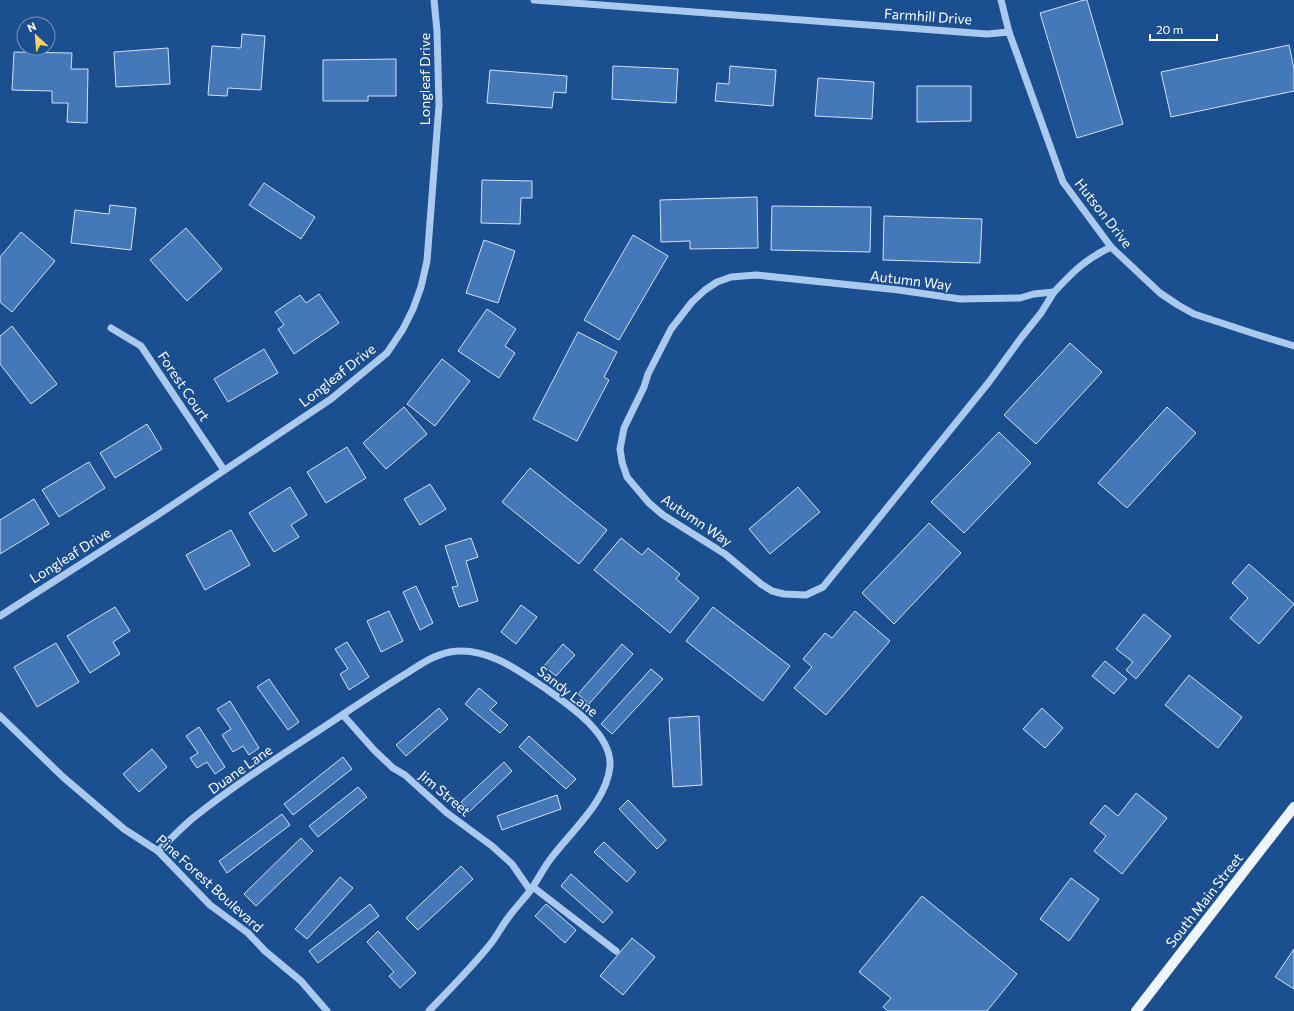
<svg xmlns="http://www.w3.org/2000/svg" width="1294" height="1011" viewBox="0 0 1294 1011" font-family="Commissioner,sans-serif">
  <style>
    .building { fill: #4478b7; stroke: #cfe3fa }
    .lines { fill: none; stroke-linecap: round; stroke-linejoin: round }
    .minor { stroke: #a9c9ee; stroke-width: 7 }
    .major { stroke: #f0f6ff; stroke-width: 10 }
    .labels { text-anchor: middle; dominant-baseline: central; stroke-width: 3; stroke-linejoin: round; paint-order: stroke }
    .street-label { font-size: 14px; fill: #fff; stroke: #1b4f8f }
  </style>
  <rect width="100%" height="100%" fill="#1b4f8f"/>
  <!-- building -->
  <g class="building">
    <polygon points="1084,0 1087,0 1123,124 1077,138 1040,13"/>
    <polygon points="242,34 265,36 261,90 228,88 227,96 208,95 212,46 241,48"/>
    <polygon points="1289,45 1294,69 1294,91 1171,117 1161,72"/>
    <polygon points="168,48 170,84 116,87 114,52"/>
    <polygon points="14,52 72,53 71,69 88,69 87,123 67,122 68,103 52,103 52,91 12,90"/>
    <polygon points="396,59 396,96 368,96 368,101 323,101 323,60"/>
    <polygon points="613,66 678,69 676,103 612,99"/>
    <polygon points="730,66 776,70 773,106 715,101 717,83 729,84"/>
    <polygon points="490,70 567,76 566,93 554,92 552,108 487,103"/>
    <polygon points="818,78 874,82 872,119 815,116"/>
    <polygon points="917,86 971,86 971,121 917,122"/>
    <polygon points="482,180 532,181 532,198 521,198 520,224 481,223"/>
    <polygon points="264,183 315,217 301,239 249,205"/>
    <polygon points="757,197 758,248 690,249 690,241 661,242 660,200"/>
    <polygon points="110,205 136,208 131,250 71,243 75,210 109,214"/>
    <polygon points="772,206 871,207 870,252 771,250"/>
    <polygon points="884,216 982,219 980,263 883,260"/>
    <polygon points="186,228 222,269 187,301 150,260"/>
    <polygon points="21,232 55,261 12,312 0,302 0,257"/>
    <polygon points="633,235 668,256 619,340 584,320"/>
    <polygon points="484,240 515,251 498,303 466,293"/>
    <polygon points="319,294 339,323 294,354 278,329 284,325 275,312 300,295 306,303"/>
    <polygon points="487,309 516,329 505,346 515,353 499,378 458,351"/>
    <polygon points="12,326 57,384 31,404 0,364 0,336"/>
    <polygon points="578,332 617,352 604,377 609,380 577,441 533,419"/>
    <polygon points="1070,343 1102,372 1036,444 1004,415"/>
    <polygon points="264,349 278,373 228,402 214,379"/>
    <polygon points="442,359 470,381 435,426 407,404"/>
    <polygon points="404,407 427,434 386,469 363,443"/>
    <polygon points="1167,407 1196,433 1127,508 1098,483"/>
    <polygon points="147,424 162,449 115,478 100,453"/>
    <polygon points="999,432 1031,463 964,533 931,502"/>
    <polygon points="347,447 366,478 326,503 307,472"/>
    <polygon points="89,462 105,488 59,517 42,490"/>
    <polygon points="530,468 607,530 579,564 502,502"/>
    <polygon points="430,484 446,509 420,525 404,499"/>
    <polygon points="290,487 307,515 291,525 299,537 274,552 249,513"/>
    <polygon points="798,487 820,512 770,554 749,529"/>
    <polygon points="34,499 49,524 0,554 0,520"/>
    <polygon points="929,523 961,553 894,624 862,593"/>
    <polygon points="231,530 250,565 205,590 186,555"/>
    <polygon points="471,538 478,557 466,561 478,601 459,607 452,587 458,586 445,546"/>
    <polygon points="621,538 642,555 648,548 680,574 676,579 699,598 670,633 594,570"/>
    <polygon points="1249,564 1294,604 1259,644 1230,618 1248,598 1232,583"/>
    <polygon points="416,586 433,623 420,630 403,592"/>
    <polygon points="521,605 537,617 516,644 501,632"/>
    <polygon points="115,607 130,631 113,642 120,654 90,673 67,636"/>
    <polygon points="713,607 790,666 763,701 686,641"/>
    <polygon points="389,611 403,641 381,652 367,621"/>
    <polygon points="855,611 890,641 826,715 794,688 812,667 803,659 825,633 832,638"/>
    <polygon points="1144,614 1171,636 1136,679 1126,670 1133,662 1116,649"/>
    <polygon points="347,642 369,677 349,690 340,674 348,669 335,649"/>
    <polygon points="56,643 79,682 37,707 14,667"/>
    <polygon points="563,644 575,655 556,676 544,666"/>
    <polygon points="622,644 633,654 589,704 578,694"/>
    <polygon points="1105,661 1127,679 1114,694 1092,676"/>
    <polygon points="651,669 663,679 612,734 601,724"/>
    <polygon points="1189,675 1242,717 1218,748 1165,705"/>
    <polygon points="269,679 299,722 288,730 257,687"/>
    <polygon points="479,688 497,703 490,710 508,725 500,733 465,704"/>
    <polygon points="230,701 259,748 249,755 243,746 233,752 222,735 231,729 217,709"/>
    <polygon points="439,708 448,719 406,756 396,745"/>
    <polygon points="1042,708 1063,728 1045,748 1023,729"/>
    <polygon points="699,716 702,785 673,787 669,718"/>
    <polygon points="199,727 225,767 215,774 207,762 197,768 190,758 198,753 186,736"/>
    <polygon points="529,736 576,779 566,789 519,747"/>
    <polygon points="152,749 167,767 139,792 123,774"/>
    <polygon points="343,757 352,769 293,815 284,804"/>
    <polygon points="504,762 512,771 470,811 461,802"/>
    <polygon points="358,787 367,797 318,837 309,826"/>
    <polygon points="1136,793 1167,818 1122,874 1094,851 1106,836 1090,823 1105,805 1118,816"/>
    <polygon points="557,795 561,809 502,830 497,816"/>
    <polygon points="628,800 666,840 657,849 619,809"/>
    <polygon points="282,814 290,825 227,873 219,861"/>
    <polygon points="301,838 313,851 256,906 244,894"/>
    <polygon points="604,842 636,872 627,882 594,852"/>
    <polygon points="461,866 473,879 418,930 406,918"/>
    <polygon points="571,874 613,912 603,923 561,886"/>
    <polygon points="340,877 353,888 307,939 295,929"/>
    <polygon points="1071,878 1099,899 1069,941 1040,919"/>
    <polygon points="922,896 1017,974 987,1011 888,1011 883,1007 891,998 859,972"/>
    <polygon points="370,904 379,916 318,963 309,951"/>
    <polygon points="546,904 576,930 565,943 535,916"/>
    <polygon points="378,931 416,973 400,988 389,976 394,972 367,942"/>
    <polygon points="632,938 655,957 623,995 600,976"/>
    <polygon points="1294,949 1294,989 1275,977"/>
  </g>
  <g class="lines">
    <!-- minor -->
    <g class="minor">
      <polyline points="534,0 987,34 1009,32"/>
      <polyline points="1001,0 1009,32 1063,182 1111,247 1160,293 1178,305 1194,314 1255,334 1294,346"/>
      <polygon points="756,275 899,290 960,299 1020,298 1034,294 1054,292 1041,313 1021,338 989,382 823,587 806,595 784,594 772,591 761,584 725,554 663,515 649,503 627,477 622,462 620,449 624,428 644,387 648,374 671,329 692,302 705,290 717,282 731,277"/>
      <path d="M1054,292c20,-21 30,-32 57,-45"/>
      <polyline points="111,328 141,346 224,470"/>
      <polyline points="0,616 156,516 331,399 387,353 403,329 413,309 421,287 427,261 439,105 437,31 434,0"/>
      <polyline points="343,715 374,750 393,768 405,775 447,813 492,846 512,864 530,890"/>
      <polyline points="0,716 63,777 124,829 158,851 210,905 248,933 265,951 301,981 327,1011"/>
      <path d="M158,851c12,-11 23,-23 35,-33 49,-39 103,-72 155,-107 20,-13 39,-26 59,-38 14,-9 27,-18 43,-21 37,-6 70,19 99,39 23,16 63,44 61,75 -3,36 -41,67 -61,95 -7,10 -12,20 -19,30 -7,9 -15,17 -22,27 -7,9 -12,20 -20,29 -18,22 -39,43 -59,64"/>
      <polyline points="533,887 616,951"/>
    </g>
    <!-- major -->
    <polyline class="major" points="1136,1011 1294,807"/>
  </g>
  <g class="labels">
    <!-- street labels -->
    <g class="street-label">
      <text transform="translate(928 16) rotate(4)">Farmhill Drive</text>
      <text transform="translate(424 79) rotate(-90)">Longleaf Drive</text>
      <text transform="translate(1104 213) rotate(52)">Hutson Drive</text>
      <text transform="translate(911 280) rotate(7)">Autumn Way</text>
      <text transform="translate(337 375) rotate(-38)">Longleaf Drive</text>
      <text transform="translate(184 386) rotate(56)">Forest Court</text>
      <text transform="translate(697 520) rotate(34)">Autumn Way</text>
      <text transform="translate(70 555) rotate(-32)">Longleaf Drive</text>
      <text transform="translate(568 691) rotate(38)">Sandy Lane</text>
      <text transform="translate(240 769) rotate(-35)">Duane Lane</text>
      <text transform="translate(445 793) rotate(40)">Jim Street</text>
      <text transform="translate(210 883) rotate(42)">Pine Forest Boulevard</text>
      <text transform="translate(1204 900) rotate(-52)">South Main Street</text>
    </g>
  </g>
  <!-- north arrow -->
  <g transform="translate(36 36) rotate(334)"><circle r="19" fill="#1b4f8f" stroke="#7695bc"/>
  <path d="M0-3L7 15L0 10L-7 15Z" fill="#ffd166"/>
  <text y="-6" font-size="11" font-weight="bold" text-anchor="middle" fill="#ffffff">N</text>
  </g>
  <!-- scale -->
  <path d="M1150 34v6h67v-6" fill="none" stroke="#ffffff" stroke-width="2"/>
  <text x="1156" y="34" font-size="12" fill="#ffffff" stroke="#1b4f8f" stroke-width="3" paint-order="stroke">20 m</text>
</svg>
